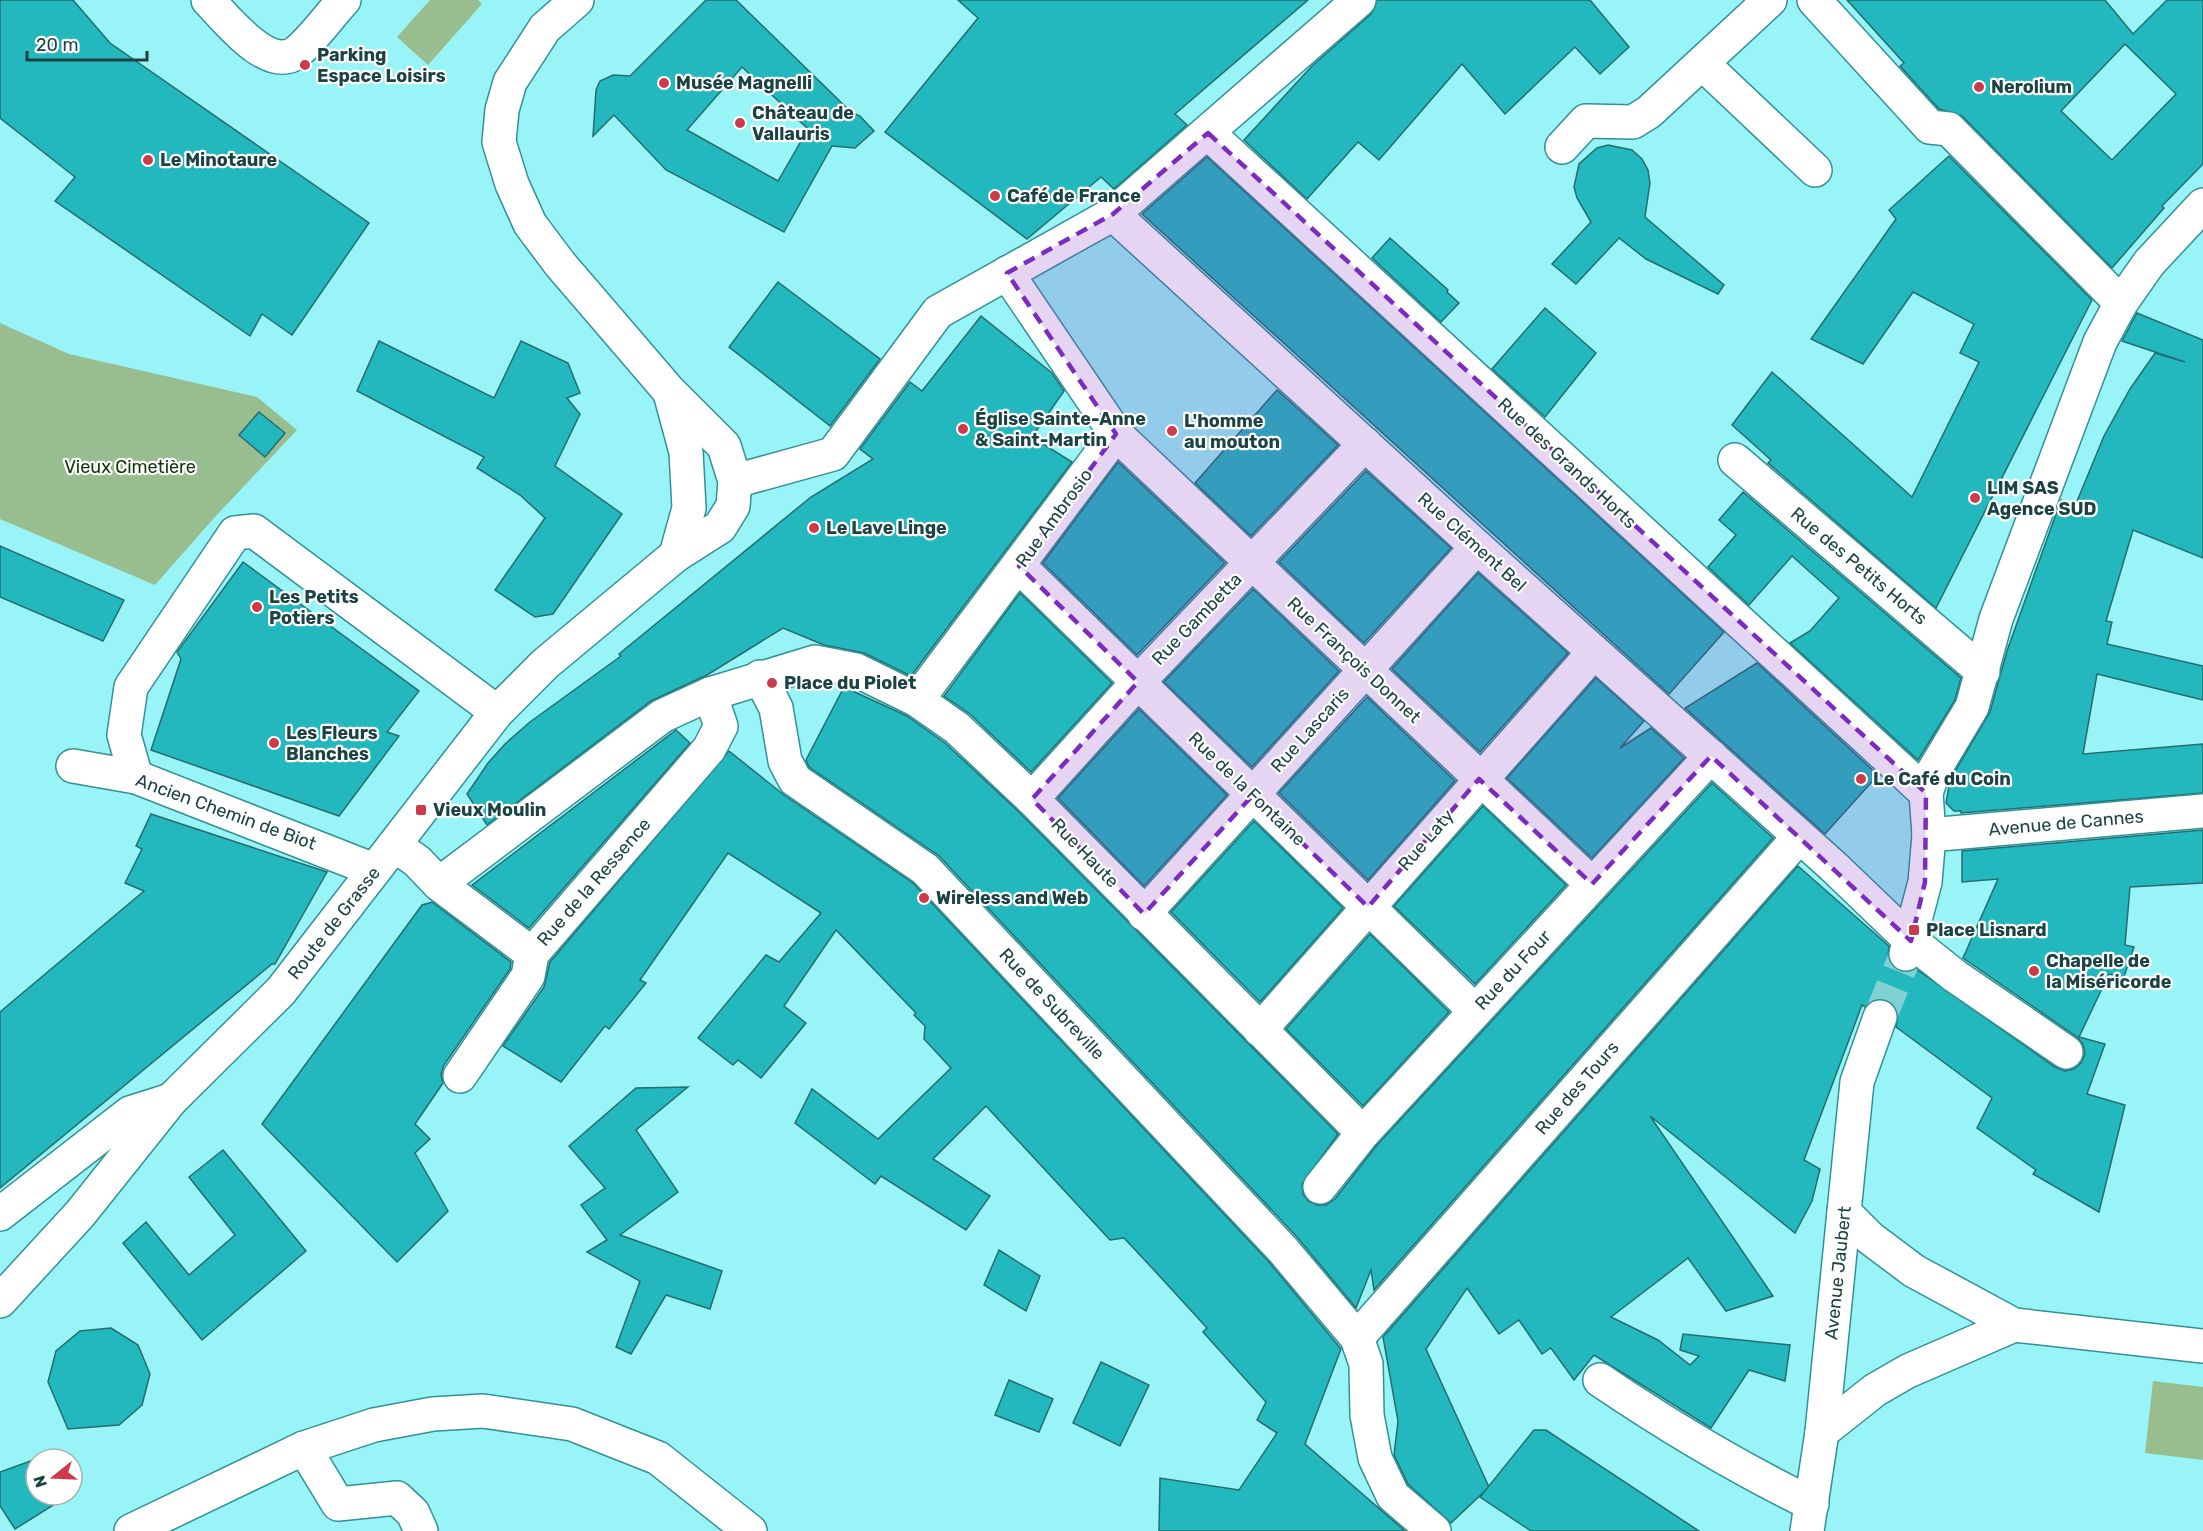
<svg xmlns="http://www.w3.org/2000/svg" width="2203" height="1531" viewBox="0 0 2203 1531" font-family="Rubik,sans-serif">
  <style>
    .green { fill: #98bd8e }
    .building { fill: #22b8bd; stroke: #256d6f; stroke-width: 1.5; fill-rule: evenodd }
    .lines { fill: none; stroke-linecap: round; stroke-linejoin: round }
    .minor-tunnel { stroke: #80d1d3; stroke-width: 33; stroke-dasharray: 33 16; stroke-linecap: butt }
    .minor-casing { stroke: #329195; stroke-width: 36 }
    .major-casing { stroke: #329195; stroke-width: 36 }
    .minor { stroke: #fff; stroke-width: 33 }
    .major { stroke: #fff; stroke-width: 33 }
    .marked { fill: #7b2cbf; fill-opacity: 0.2; stroke: #7b2cbf; stroke-width: 4.5; stroke-dasharray: 12 8; stroke-linejoin: round }
    .poi-dot { fill: #cb3b4b; stroke: #fff; stroke-width: 2 }
    .labels { text-anchor: middle; dominant-baseline: central; stroke-width: 4.5; stroke-linejoin: round; paint-order: stroke }
    .poi-label { font-size: 18px; font-weight: bold; fill: #1c4344; stroke: #fff; text-anchor: start }
    .street-label { font-size: 18px; fill: #1c4344; stroke: #fff }
    .park-label { font-size: 18px; fill: #103503; stroke: #fff }
  </style>
  <rect width="100%" height="100%" fill="#99f4f7"/>
  <!-- green -->
  <g class="green">
    <polygon points="430,0 478,0 482,4 428,65 397,37"/>
    <polygon points="0,323 69,354 257,397 297,430 214,518 155,585 0,519"/>
    <polygon points="2153,1381 2203,1387 2203,1460 2145,1453"/>
  </g>
  <!-- building -->
  <g class="building">
    <polygon points="0,0 73,0 110,43 369,223 292,335 262,314 250,336 55,201 75,177 0,118"/>
    <path d="M706,0h30l115,112 9,4 14,15 -19,17 -23,-2 -48,86 -118,-62 -52,-55 -21,21 3,-46 4,-9 13,-6 17,1zM742,67l66,62 -30,52 -91,-51z"/>
    <polygon points="958,0 1308,0 1175,114 1187,125 1114,189 1101,177 1027,239 885,132 978,18"/>
    <polygon points="1377,0 1590,0 1629,47 1600,74 1575,47 1505,114 1462,64 1379,160 1358,142 1307,199 1244,140 1312,66 1371,14"/>
    <path d="M1847,0h258l28,34 34,-34h36v164l-41,42 2,2 -52,60 -150,-152 -23,-7 -39,-43 4,-3zM2125,44l51,50 -64,66 -51,-49z"/>
    <polygon points="1608,145 1632,150 1642,159 1648,170 1650,183 1645,217 1724,285 1718,294 1646,259 1619,238 1576,284 1552,264 1591,222 1577,198 1574,187 1579,164 1597,148"/>
    <polygon points="1949,156 2092,300 1936,608 1768,463 1771,460 1732,425 1772,372 1912,497 1979,362 1960,353 1974,324 1913,292 1863,364 1811,339 1896,219 1889,210"/>
    <polygon points="1207,157 1724,632 1669,694 1142,214"/>
    <polygon points="1390,238 1448,290 1447,292 1459,303 1441,322 1372,258"/>
    <polygon points="778,282 880,359 830,426 729,347"/>
    <polygon points="1545,308 1596,353 1545,417 1492,369"/>
    <polygon points="2137,313 2203,340 2203,558 2133,530 2106,621 2112,622 2107,644 2203,666 2203,700 2097,674 2083,754 2203,744 2203,793 1961,813 1961,811 1954,811 1946,803 1950,780 1990,712 2007,651 2061,500 2075,506 2104,436 2130,389 2155,353 2185,362 2122,341"/>
    <polygon points="981,316 1052,373 1064,391 1032,437 1072,462 911,676 864,653 824,645 783,628 707,675 651,701 487,825 467,794 488,763 505,744 530,722 621,656 619,654 811,497 873,459 860,449 910,382 922,391"/>
    <polygon points="379,341 494,398 521,341 568,363 580,393 567,398 580,414 555,466 622,514 553,614 535,617 495,590 545,518 520,495 477,468 484,457 357,391"/>
    <polygon points="1277,390 1338,445 1251,536 1195,483"/>
    <polygon points="259,412 285,433 265,457 239,435"/>
    <polygon points="1118,462 1225,563 1137,655 1043,563"/>
    <polygon points="1366,471 1451,548 1364,643 1279,562"/>
    <polygon points="1743,492 1961,678 1955,700 1918,760 1790,643 1810,631 1839,598 1792,556 1749,605 1708,567 1736,535 1719,520"/>
    <polygon points="0,546 124,600 103,641 0,597"/>
    <polygon points="243,562 419,691 387,732 399,736 339,816 151,750 181,659 177,652"/>
    <polygon points="1478,573 1568,653 1480,752 1392,669"/>
    <polygon points="1253,589 1339,671 1252,767 1164,682"/>
    <polygon points="1020,593 1112,683 1031,772 970,714 944,696"/>
    <polygon points="1757,663 1878,775 1825,834 1685,708"/>
    <polygon points="1596,678 1644,721 1620,748 1651,728 1684,758 1592,858 1507,778"/>
    <polygon points="844,687 907,716 945,743 1019,812 1338,1134 1302,1184 1303,1194 1308,1201 1317,1205 1326,1205 1335,1199 1377,1145 1712,783 1773,838 1374,1290 1371,1270 1356,1308 1297,1237 939,856 809,767 806,760"/>
    <polygon points="1367,697 1455,781 1368,880 1279,793"/>
    <polygon points="1139,709 1227,795 1144,886 1058,798"/>
    <polygon points="676,730 690,743 529,928 472,885"/>
    <polygon points="729,751 784,795 913,883 1269,1262 1341,1349 1305,1444 1405,1531 1159,1531 1160,1478 1239,1490 1277,1433 1257,1420 1266,1402 1203,1332 1207,1328 1153,1269 1124,1238 1110,1240 986,1106 933,1159 990,1196 966,1230 881,1176 875,1184 795,1123 812,1089 878,1139 951,1068 924,1039 925,1026 914,1015 916,1013 836,930 784,1006 806,1023 761,1078 738,1060 733,1065 698,1038 766,955 779,962 821,913 728,853 640,980 646,983 609,1029 605,1026 561,1082 503,1046 544,987 550,962"/>
    <polygon points="1483,806 1566,885 1475,984 1394,906"/>
    <polygon points="151,814 327,872 275,964 272,964 0,1188 0,1012 144,891 125,883 142,849 136,846"/>
    <polygon points="1254,821 1343,908 1260,1002 1171,912"/>
    <polygon points="2203,830 2203,883 2130,887 2125,945 2134,947 2124,977 2109,974 2079,1037 2105,1044 2087,1094 2125,1105 2099,1212 2033,1174 2036,1170 1977,1128 1992,1098 1896,1027 1898,1014 1895,1005 1886,999 1876,999 1865,1007 1862,1005 1804,1160 1820,1169 1812,1201 1795,1233 1650,1116 1773,1296 1726,1311 1688,1258 1611,1317 1658,1340 1690,1365 1699,1356 1680,1350 1683,1334 1790,1345 1785,1381 1749,1370 1711,1428 1594,1355 1574,1380 1551,1348 1542,1354 1519,1320 1499,1334 1467,1288 1426,1349 1489,1487 1451,1523 1408,1484 1394,1455 1398,1421 1383,1337 1798,866 1889,946 1888,958 1893,968 1902,972 1916,969 2055,1067 2065,1071 2074,1069 2081,1063 2085,1054 2083,1044 2077,1037 1963,958 1998,879 1962,882 1962,851"/>
    <polygon points="432,902 511,962 510,969 444,1065 441,1074 443,1083 415,1124 430,1139 415,1153 448,1211 397,1262 262,1124 422,905"/>
    <polygon points="1370,934 1449,1012 1363,1106 1286,1029"/>
    <polygon points="688,1087 636,1130 678,1192 620,1235 722,1271 710,1309 666,1295 631,1354 616,1347 640,1281 587,1252 607,1240 581,1205 605,1188 569,1146 636,1088"/>
    <polygon points="223,1150 306,1251 202,1340 123,1243 146,1222 189,1275 235,1235 189,1177"/>
    <polygon points="999,1250 1040,1276 1026,1311 984,1285"/>
    <polygon points="111,1328 138,1345 150,1374 142,1405 119,1425 68,1429 48,1382 56,1351 80,1331"/>
    <polygon points="1101,1362 1149,1385 1120,1446 1073,1423"/>
    <polygon points="1009,1380 1053,1399 1039,1432 995,1415"/>
    <polygon points="1534,1430 1546,1430 1699,1531 1531,1531 1480,1497"/>
    <polygon points="36,1459 36,1495 60,1495 63,1499 15,1529 0,1506 0,1472"/>
  </g>
  <g class="lines">
    <!-- minor-tunnel -->
    <polyline class="minor-tunnel" points="1880,1017 1906,954"/>
    <!-- minor casing -->
    <g class="minor-casing">
      <g id="minor">
        <path d="M208,0c18,18 60,74 89,52 17,-14 32,-36 47,-52"/>
        <polyline points="1814,0 1930,127 1949,129 2121,303"/>
        <polyline points="1703,64 1815,170"/>
        <polyline points="1208,133 1926,793"/>
        <polyline points="1562,147 1586,121 1633,122 1649,112 1770,0"/>
        <polyline points="1113,214 1477,547 1834,867 1911,941 1955,976 2066,1052"/>
        <polyline points="1116,434 1592,884"/>
        <polyline points="1735,460 1983,672"/>
        <polyline points="735,481 833,454 938,312 1113,214 1359,0"/>
        <polyline points="1019,566 1475,1011"/>
        <polyline points="760,677 776,708 785,761 795,780 925,869 1283,1250 1357,1338 1366,1364 1367,1415 1375,1458 1393,1496 1434,1531"/>
        <polyline points="917,700 1116,434 1007,273"/>
        <polyline points="73,766 136,777 374,870"/>
        <polyline points="136,777 124,735 131,687 235,533 254,531 497,712"/>
        <polyline points="1032,799 1138,682 1365,444"/>
        <polyline points="1929,835 2203,811"/>
        <polyline points="394,845 417,861 439,884 532,954 709,749 721,726 710,694"/>
        <polyline points="439,884 662,716 710,694 815,662 856,670 917,700 957,728 1032,799 1363,1133"/>
        <polyline points="1144,914 1477,547"/>
        <polyline points="1906,954 1925,882 1929,835 1926,793 1933,772 1972,707 1996,619 2100,342 2121,303 2149,263 2203,205"/>
        <polyline points="1260,1030 1594,652"/>
        <polyline points="460,1076 528,976 532,954"/>
        <polyline points="1320,1187 1363,1133 1711,756"/>
        <polyline points="1844,1212 1870,1238 1914,1271 2014,1325 2203,1346"/>
        <polyline points="0,1214 130,1113 171,1100"/>
        <polyline points="1357,1338 1798,838"/>
        <path d="M1600,1380c68,46 138,88 212,124"/>
        <polyline points="1822,1432 1875,1390 1908,1371 2014,1325"/>
        <polyline points="304,1448 338,1504 397,1498 413,1513 421,1531"/>
        <polyline points="131,1531 304,1448 374,1425 433,1414 483,1411 572,1424 658,1458 750,1531"/>
        <polyline points="1807,1531 1822,1432 1857,1082 1880,1017"/>
      </g>
    </g>
    <!-- major casing -->
    <g class="major-casing">
      <g id="major">
        <polyline points="670,393 686,452 689,508 676,555"/>
        <polyline points="0,1301 80,1214 171,1100 281,991 497,712 545,664 676,555 720,527 733,506 735,481 724,446 669,391 560,264 530,224 512,184 499,142 502,110 510,82 545,28 577,0"/>
      </g>
    </g>
    <!-- minor -->
    <use href="#minor" class="minor"/>
    <!-- major -->
    <use href="#major" class="major"/>
  </g>
  <!-- marked area -->
  <path class="marked" d="M1208,133l718,660 -1,89 -14,59 -200,-185 -119,128 -113,-105 -111,128 -115,-112 -109,119 -112,-115 106,-117 -119,-116 97,-132 -109,-161 106,-59z"/>
  <!-- markers -->
  <g class="poi-dot">
    <circle cx="305" cy="65" r="6"/>
    <circle cx="664" cy="83" r="6"/>
    <circle cx="1979" cy="87" r="6"/>
    <circle cx="740" cy="123" r="6"/>
    <circle cx="148" cy="160" r="6"/>
    <circle cx="995" cy="196" r="6"/>
    <circle cx="963" cy="429" r="6"/>
    <circle cx="1172" cy="431" r="6"/>
    <circle cx="1975" cy="498" r="6"/>
    <circle cx="814" cy="528" r="6"/>
    <circle cx="257" cy="607" r="6"/>
    <circle cx="772" cy="683" r="6"/>
    <circle cx="274" cy="743" r="6"/>
    <circle cx="1861" cy="779" r="6"/>
    <rect x="415" y="804" width="12" height="12" rx="3"/>
    <circle cx="924" cy="898" r="6"/>
    <rect x="1908" y="924" width="12" height="12" rx="3"/>
    <circle cx="2034" cy="971" r="6"/>
  </g>
  <g class="labels">
    <!-- poi labels -->
    <g class="poi-label">
      <text x="317" y="55">Parking<tspan x="317" dy="21">Espace Loisirs</tspan></text>
      <text x="676" y="83">Musée Magnelli</text>
      <text x="1991" y="87">Nerolium</text>
      <text x="752" y="113">Château de<tspan x="752" dy="21">Vallauris</tspan></text>
      <text x="160" y="160">Le Minotaure</text>
      <text x="1007" y="196">Café de France</text>
      <text x="975" y="419">Église Sainte-Anne<tspan x="975" dy="21">&amp; Saint-Martin</tspan></text>
      <text x="1184" y="421">L'homme<tspan x="1184" dy="21">au mouton</tspan></text>
      <text x="1987" y="488">LIM SAS<tspan x="1987" dy="21">Agence SUD</tspan></text>
      <text x="826" y="528">Le Lave Linge</text>
      <text x="269" y="597">Les Petits<tspan x="269" dy="21">Potiers</tspan></text>
      <text x="784" y="683">Place du Piolet</text>
      <text x="286" y="733">Les Fleurs<tspan x="286" dy="21">Blanches</tspan></text>
      <text x="1873" y="779">Le Café du Coin</text>
      <text x="433" y="810">Vieux Moulin</text>
      <text x="936" y="898">Wireless and Web</text>
      <text x="1926" y="930">Place Lisnard</text>
      <text x="2046" y="961">Chapelle de<tspan x="2046" dy="21">la Miséricorde</tspan></text>
    </g>
    <!-- street labels -->
    <g class="street-label">
      <text transform="translate(1567 463) rotate(43)">Rue des Grands Horts</text>
      <text transform="translate(1054 518) rotate(-54)">Rue Ambrosio</text>
      <text transform="translate(1472 542) rotate(42)">Rue Clément Bel</text>
      <text transform="translate(1859 566) rotate(40)">Rue des Petits Horts</text>
      <text transform="translate(1197 619) rotate(-46)">Rue Gambetta</text>
      <text transform="translate(1354 660) rotate(43)">Rue François Donnet</text>
      <text transform="translate(1310 730) rotate(-48)">Rue Lascaris</text>
      <text transform="translate(1247 789) rotate(44)">Rue de la Fontaine</text>
      <text transform="translate(226 812) rotate(20)">Ancien Chemin de Biot</text>
      <text transform="translate(2066 823) rotate(-5)">Avenue de Cannes</text>
      <text transform="translate(1426 840) rotate(-49)">Rue Laty</text>
      <text transform="translate(1085 853) rotate(46)">Rue Haute</text>
      <text transform="translate(594 882) rotate(-49)">Rue de la Ressence</text>
      <text transform="translate(334 923) rotate(-52)">Route de Grasse</text>
      <text transform="translate(1513 970) rotate(-47)">Rue du Four</text>
      <text transform="translate(1052 1004) rotate(47)">Rue de Subreville</text>
      <text transform="translate(1577 1088) rotate(-49)">Rue des Tours</text>
      <text transform="translate(1838 1273) rotate(-84)">Avenue Jaubert</text>
    </g>
    <!-- park labels -->
    <g class="park-label">
      <text x="130" y="467">Vieux Cimetière</text>
    </g>
  </g>
  <!-- north arrow -->
  <g transform="translate(54 1477) rotate(252)"><circle r="28" fill="#ffffff" stroke="#a4b4b4" stroke-width="1.5"/>
  <path d="M0-4.5L10 22L0 15L-10 22Z" fill="#cb3b4b"/>
  <text y="-9" font-size="16" font-weight="bold" text-anchor="middle" fill="#1c4344">N</text>
  </g>
  <!-- scale -->
  <path d="M27 51v9h120v-9" fill="none" stroke="#1c4344" stroke-width="3"/>
  <text x="36" y="51" font-size="18" fill="#1c4344" stroke="#ffffff" stroke-width="4.5" paint-order="stroke">20 m</text>
</svg>
